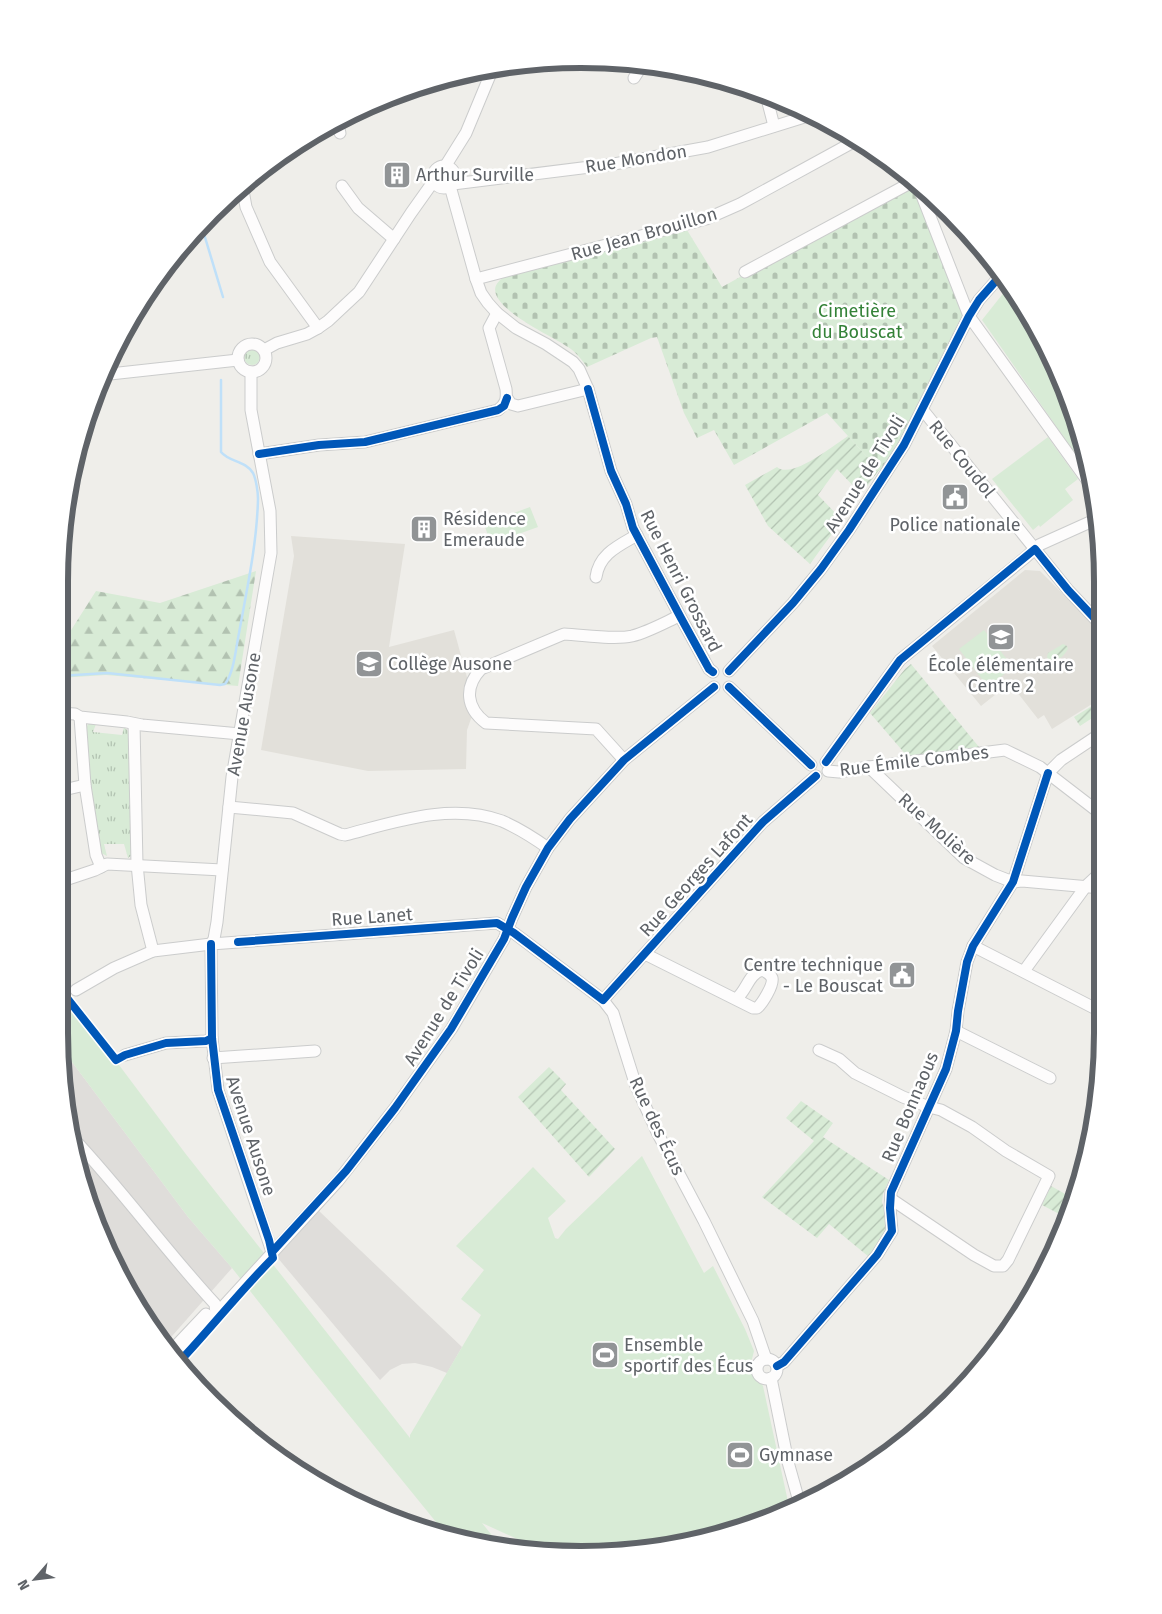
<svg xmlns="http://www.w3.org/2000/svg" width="1162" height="1614" viewBox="0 0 1162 1614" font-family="'Fira Sans',sans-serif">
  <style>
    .industrial { fill: #dfddda }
    .education { fill: #e2e0da }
    .grass { fill: url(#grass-tufts) }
    .forest { fill: url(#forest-firs) }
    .cemetery { fill: url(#cemetery-stones) }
    .park { fill: #d8ebd6 }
    .garden { fill: url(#garden-furrows) }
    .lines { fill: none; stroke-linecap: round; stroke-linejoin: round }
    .stream { stroke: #bfe0f9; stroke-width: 2.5 }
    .minor-casing { stroke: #cbcccc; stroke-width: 13 }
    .minor { stroke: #fdfcfc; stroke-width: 11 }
    .cycleway-casing { stroke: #fff; stroke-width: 11 }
    .cycleway { stroke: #0057b8; stroke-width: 8 }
    .labels { text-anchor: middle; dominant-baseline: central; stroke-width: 5; stroke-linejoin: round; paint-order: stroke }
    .street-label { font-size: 18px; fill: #5f6368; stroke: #fff }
    .poi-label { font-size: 18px; fill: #5f6368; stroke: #fff; text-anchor: start }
    .park-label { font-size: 18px; fill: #348238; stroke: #fff }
    .rim { fill: none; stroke: #5f6368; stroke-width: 6 }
  </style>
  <defs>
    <pattern id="grass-tufts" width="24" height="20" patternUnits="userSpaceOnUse" patternTransform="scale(1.25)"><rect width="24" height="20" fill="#d8ebd6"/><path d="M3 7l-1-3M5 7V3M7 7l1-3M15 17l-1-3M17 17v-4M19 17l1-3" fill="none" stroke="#b2c2b1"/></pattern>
    <pattern id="forest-firs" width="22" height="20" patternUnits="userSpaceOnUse" patternTransform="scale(1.25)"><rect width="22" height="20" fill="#d8ebd6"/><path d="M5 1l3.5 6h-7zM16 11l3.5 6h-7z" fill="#b2c2b1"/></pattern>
    <pattern id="cemetery-stones" width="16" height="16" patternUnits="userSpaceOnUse" patternTransform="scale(1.25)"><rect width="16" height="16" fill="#d8ebd6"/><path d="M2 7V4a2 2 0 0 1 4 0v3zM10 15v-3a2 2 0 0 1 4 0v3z" fill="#b2c2b1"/></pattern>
    <pattern id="garden-furrows" width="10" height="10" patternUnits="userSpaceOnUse" patternTransform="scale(1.25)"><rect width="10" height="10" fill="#d8ebd6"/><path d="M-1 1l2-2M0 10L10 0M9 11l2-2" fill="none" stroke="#b2c2b1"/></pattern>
  </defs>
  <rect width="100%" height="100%" fill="#efeeea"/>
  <!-- industrial -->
  <g class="industrial">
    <polygon points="60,1046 188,1217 232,1268 165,1344 147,1323 99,1233 77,1168"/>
    <polygon points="319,1211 462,1347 447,1373 432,1367 415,1363 402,1364 390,1370 380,1380 277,1257"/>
  </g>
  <!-- education -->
  <g class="education">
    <polygon points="291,536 405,544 389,647 454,630 468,681 472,716 467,730 466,769 368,771 261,750 294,556"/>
    <polygon points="1025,570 1040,571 1099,630 1100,699 1052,729 1044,715 1038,719 1010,683 981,706 932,646"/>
  </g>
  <!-- grass -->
  <g class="grass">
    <circle cx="252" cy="357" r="8"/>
    <polygon points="90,722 96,724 93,732 122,735 124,727 129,732 132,855 128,858 124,844 104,844 107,856 101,853 94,822 84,730"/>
  </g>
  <!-- forest -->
  <polygon class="forest" points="256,571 238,686 106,675 59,678 59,649 96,591 160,603"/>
  <!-- cemetery -->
  <path class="cemetery" d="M914,181l55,135 -83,159 -7,-5 -52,-57 -93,52 -20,-35 -17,8 -13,-25 -27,-76 -6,1 -64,29c-5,-7 -11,-15 -19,-20 -13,-10 -99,-47 -65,-69l184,-48 35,57z"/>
  <!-- park -->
  <g class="park">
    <polygon points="1009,286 1033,320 1063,381 1088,472 982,320"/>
    <polygon points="1048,437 1078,479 1065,489 1073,500 1040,527 1039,525 1033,530 992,479"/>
    <polygon points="530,507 538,527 491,544 484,524"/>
    <polygon points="984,630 1013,667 988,687 959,649"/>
    <polygon points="59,985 185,1153 410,1438 410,1435 481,1315 461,1299 484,1270 456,1246 533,1167 566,1201 548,1218 555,1238 558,1239 566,1229 642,1156 704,1273 713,1266 745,1329 754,1351 752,1359 748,1365 763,1386 790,1511 781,1515 649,1551 531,1551 533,1546 482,1523 503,1549 449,1538 310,1367 232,1268 188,1217 60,1046 59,1033"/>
  </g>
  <!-- garden -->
  <g class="garden">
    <path d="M848,436l31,34 -18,24 -24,-25 -19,26 24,25 -32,44 -42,-38 -23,-41 32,-18c14,13 57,-22 71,-31z"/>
    <path d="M1063,644l4,2 1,3c-5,8 -11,14 -20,10l-1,-2 1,-4z"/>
    <polygon points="911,664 979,747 907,756 870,713 905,669"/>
    <polygon points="1100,701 1100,713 1080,726 1074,717"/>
    <polygon points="549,1067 566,1084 561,1090 615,1149 589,1177 518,1097"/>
    <polygon points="801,1101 833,1123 823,1137 889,1180 883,1194 882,1202 887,1219 887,1232 869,1257 829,1224 817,1238 762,1197 814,1141 786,1118"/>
    <polygon points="1051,1186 1074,1199 1067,1218 1042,1205"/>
  </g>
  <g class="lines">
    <!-- stream -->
    <g class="stream">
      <polyline points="201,224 223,297"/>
      <path d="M59,676l48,-3 113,12 5,-1c9,-11 11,-37 14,-51 8,-44 18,-90 19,-134 0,-7 -2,-20 -5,-26 -7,-12 -24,-11 -32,-21v-72"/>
    </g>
    <!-- minor casing -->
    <g class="minor-casing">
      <g id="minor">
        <polyline points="634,78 643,64"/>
        <polyline points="766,95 774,126"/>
        <polyline points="339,120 337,123 340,133"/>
        <polyline points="446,165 466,133 493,68"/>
        <circle cx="444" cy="177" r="11"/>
        <polyline points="917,183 969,316 1092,487"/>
        <polyline points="453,184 614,164 708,147 814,114"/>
        <polyline points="242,185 246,207 270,262 318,328"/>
        <polyline points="342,186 358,208 394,239"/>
        <polyline points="450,186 476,279 481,293 488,303 497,313 516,328 546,344 573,362 579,369 588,389 611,471 626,504 633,528 681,618 709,669 713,672"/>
        <polyline points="745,272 914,181"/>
        <polyline points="476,279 706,219 740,204 857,140"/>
        <circle cx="252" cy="358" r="14"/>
        <polyline points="264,350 277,343 307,334 318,328 328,321 359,292 411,213 433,182"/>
        <polyline points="251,372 251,410 270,511 271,553 232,777 217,922 214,939 211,944 212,1038 218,1090 272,1252"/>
        <polyline points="101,375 238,360"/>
        <polyline points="507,398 511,404 518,406 588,389"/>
        <polyline points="922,409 1068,590 1099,623"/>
        <path d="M259,454l60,-9 46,-3 133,-32c8,-6 9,-11 8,-21l-17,-61 8,-15"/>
        <path d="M596,577c3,-23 22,-31 41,-42"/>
        <polyline points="729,671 793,603 821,569 849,530 904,445 969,316 979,300 1001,275"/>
        <polyline points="729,687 811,765"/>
        <polyline points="59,713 75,714 80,717 127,722 142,725 240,734"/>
        <polyline points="80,717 85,785 96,855 101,867"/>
        <polyline points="134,724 137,864 141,905 153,951"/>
        <path d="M624,760l-28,-31 -110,-6c-20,-15 -22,-36 -5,-54l78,-33 5,-2c20,1 50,6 68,2 16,-4 32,-13 47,-20"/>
        <polyline points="826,762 900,660 1026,557 1039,545 1099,518"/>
        <polyline points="869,767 964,858 995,875 1013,882 1022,881 1101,888"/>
        <polyline points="828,771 839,772 869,767 1005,750 1040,767 1101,814"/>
        <polyline points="59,791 85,785"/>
        <path d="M229,807l64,6 47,21 5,1c50,-13 106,-33 157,-14 16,7 32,17 46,27"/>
        <polyline points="59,882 95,870 107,864 222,870"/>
        <polyline points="973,946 1102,1012"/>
        <path d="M645,954l108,54h4c5,-4 17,-23 15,-30 -2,-5 -6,-6 -10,-8 -14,4 -15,21 -26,29"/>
        <polyline points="1024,971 1086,886 1101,872"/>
        <polyline points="76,990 114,968 153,951 211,944 497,923 514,933 603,1000 613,1013 636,1086 658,1134 704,1221 753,1321 766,1359"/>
        <polyline points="603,1000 763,822 816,776"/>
        <polyline points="956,1031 1050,1078"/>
        <polyline points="819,1050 839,1059 855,1073 903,1097 929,1107 941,1110 972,1127 1006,1151 1049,1176 1008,1260 1003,1266 994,1266 974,1255 891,1199"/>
        <polyline points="125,1055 166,1043 206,1041 212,1038"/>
        <polyline points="213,1058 315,1051"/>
        <path d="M73,1138c50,53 92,112 142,166l1,10"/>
        <polyline points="171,1351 206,1314"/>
        <polyline points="177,1357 338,1181 395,1108 452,1028 504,939 512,918 526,887 548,848 570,819 624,760 714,687"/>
        <circle cx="767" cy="1369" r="10"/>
        <polyline points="777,1366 784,1362 877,1255 892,1231 890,1208 891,1192 946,1069 956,1031 958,1011 967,962 973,946 1013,882 1048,773 1061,760 1100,734"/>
        <polyline points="771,1378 788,1462 800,1505"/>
      </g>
    </g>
    <!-- minor -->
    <use href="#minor" class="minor"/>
    <!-- cycleway casing -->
    <g class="cycleway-casing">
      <g id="cycleway">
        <polyline points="588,389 611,471 626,504 633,528 681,618 709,669 713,672"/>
        <polyline points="259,454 319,445 365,442 498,410 504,406 507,398"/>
        <polyline points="729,671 793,603 821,569 849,530 904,445 969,316 979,300 1001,275"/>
        <polyline points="729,687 811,765"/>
        <polyline points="826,762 900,660 1035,549 1068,590 1099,623"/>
        <polyline points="238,942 497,923 514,933 603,1000 763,822 816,776"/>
        <polyline points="59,988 116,1060 125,1055 166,1043 206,1041 212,1038"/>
        <polyline points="272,1252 346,1171 395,1108 451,1029 504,939 512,918 526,887 548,848 570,819 624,760 714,687"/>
        <path d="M180,1361c32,-34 60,-70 93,-103l-4,-18 -51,-150 -6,-52 -1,-94"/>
        <polyline points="777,1366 784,1362 877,1255 892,1231 890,1208 891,1192 946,1069 956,1031 958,1011 967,962 973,946 1013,882 1048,773"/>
      </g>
    </g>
    <!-- cycleway -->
    <use href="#cycleway" class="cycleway"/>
  </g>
  <!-- icons -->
  <defs>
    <g id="building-square" transform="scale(1.4375)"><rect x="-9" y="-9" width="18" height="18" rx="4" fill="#919496" stroke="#fff"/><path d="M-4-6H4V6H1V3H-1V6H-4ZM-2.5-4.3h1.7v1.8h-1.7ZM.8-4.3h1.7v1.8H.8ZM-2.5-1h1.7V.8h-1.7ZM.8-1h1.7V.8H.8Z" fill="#fff"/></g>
    <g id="civic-square" transform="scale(1.4375)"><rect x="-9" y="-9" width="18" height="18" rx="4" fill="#919496" stroke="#fff"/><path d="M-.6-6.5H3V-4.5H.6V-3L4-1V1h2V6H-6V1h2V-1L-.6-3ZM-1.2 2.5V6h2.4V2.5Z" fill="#fff"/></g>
    <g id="school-square" transform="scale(1.4375)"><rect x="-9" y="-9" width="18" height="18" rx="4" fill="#919496" stroke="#fff"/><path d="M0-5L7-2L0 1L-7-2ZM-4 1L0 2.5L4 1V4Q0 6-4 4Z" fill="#fff"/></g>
    <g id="stadium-square" transform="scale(1.4375)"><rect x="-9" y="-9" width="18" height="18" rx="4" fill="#919496" stroke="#fff"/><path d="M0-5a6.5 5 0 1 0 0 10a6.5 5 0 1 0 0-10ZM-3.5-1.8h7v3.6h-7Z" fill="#fff"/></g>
  </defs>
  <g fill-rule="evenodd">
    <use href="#building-square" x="397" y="175"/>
    <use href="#civic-square" x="955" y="497"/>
    <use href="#building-square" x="424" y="529"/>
    <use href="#school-square" x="1001" y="637"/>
    <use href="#school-square" x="369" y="664"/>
    <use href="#civic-square" x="902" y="975"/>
    <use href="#stadium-square" x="605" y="1355"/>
    <use href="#stadium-square" x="740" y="1455"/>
  </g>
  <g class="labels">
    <!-- street labels -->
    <g class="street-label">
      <text transform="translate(636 159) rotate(-9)">Rue Mondon</text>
      <text transform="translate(644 234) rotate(-16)">Rue Jean Brouillon</text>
      <text transform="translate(962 459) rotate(51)">Rue Coudol</text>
      <text transform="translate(865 474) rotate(-58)">Avenue de Tivoli</text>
      <text transform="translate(681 581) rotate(63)">Rue Henri Grossard</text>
      <text transform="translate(244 714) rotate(-80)">Avenue Ausone</text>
      <text transform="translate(914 761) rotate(-7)">Rue Émile Combes</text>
      <text transform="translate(937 829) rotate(42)">Rue Molière</text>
      <text transform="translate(696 875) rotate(-48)">Rue Georges Lafont</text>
      <text transform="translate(372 917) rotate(-4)">Rue Lanet</text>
      <text transform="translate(444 1007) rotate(-58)">Avenue de Tivoli</text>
      <text transform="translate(910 1107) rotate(-67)">Rue Bonnaous</text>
      <text transform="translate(657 1126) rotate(65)">Rue des Écus</text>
      <text transform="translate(251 1136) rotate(72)">Avenue Ausone</text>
    </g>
    <!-- poi labels -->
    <g class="poi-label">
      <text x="416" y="175">Arthur Surville</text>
      <text x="443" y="519">Résidence<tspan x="443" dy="21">Emeraude</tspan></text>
      <text x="955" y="525" text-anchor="middle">Police nationale</text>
      <text x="388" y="664">Collège Ausone</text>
      <text x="1001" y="665" text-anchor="middle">École élémentaire<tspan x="1001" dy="21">Centre 2</tspan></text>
      <text x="883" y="965" text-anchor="end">Centre technique<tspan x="883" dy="21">- Le Bouscat</tspan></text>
      <text x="624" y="1345">Ensemble<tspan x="624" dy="21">sportif des Écus</tspan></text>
      <text x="759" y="1455">Gymnase</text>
    </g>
    <!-- park labels -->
    <g class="park-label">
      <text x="857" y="311">Cimetière<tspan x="857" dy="21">du Bouscat</tspan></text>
    </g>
  </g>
  <!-- crop -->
  <path d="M0 0H1162V1614H0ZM581 68H581A513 513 0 0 1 1094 581V1033A513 513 0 0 1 581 1546H581A513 513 0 0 1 68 1033V581A513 513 0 0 1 581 68Z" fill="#fff" fill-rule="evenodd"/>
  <path class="rim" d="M581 68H581A513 513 0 0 1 1094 581V1033A513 513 0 0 1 581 1546H581A513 513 0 0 1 68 1033V581A513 513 0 0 1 581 68Z"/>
  <!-- north arrow -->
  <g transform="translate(35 1579) rotate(242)" stroke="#ffffff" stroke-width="4" paint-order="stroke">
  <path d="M0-4L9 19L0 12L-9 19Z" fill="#5f6368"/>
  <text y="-8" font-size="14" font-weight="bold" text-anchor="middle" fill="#5f6368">N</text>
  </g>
</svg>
